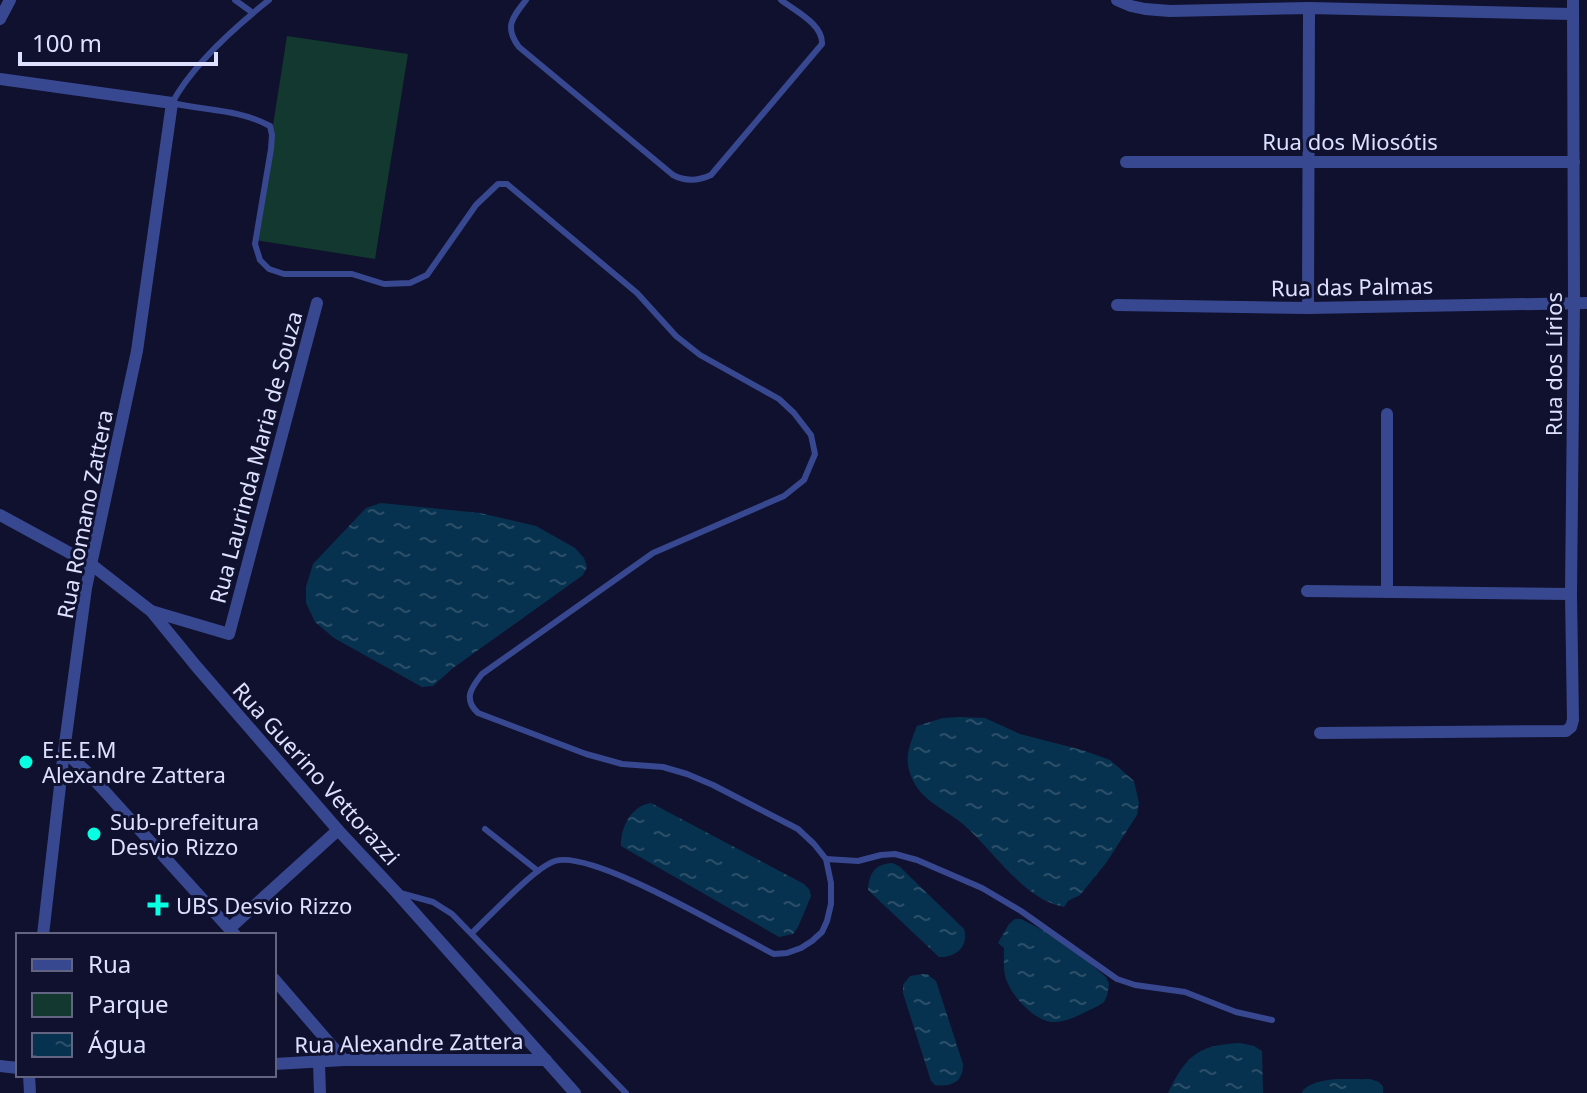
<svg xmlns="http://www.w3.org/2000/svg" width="1587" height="1093" viewBox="0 0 1587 1093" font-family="'Noto Sans',sans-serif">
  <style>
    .green { fill: #12382f }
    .water { fill: url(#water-ripples) }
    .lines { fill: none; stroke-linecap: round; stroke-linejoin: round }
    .service { stroke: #384890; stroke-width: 6 }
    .minor { stroke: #384890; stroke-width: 12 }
    .poi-dot { fill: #09ffe1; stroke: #10112e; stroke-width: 3 }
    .labels { text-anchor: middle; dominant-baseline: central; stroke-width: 6; stroke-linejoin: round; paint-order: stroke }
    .street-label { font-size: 22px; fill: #dde0ff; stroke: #10112e }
    .poi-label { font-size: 22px; fill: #dde0ff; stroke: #10112e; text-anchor: start }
  </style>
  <defs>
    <pattern id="water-ripples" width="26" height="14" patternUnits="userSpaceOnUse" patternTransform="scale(2)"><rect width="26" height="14" fill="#07324f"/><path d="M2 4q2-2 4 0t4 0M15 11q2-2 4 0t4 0" fill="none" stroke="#2b4f69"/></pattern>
  </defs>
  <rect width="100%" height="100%" fill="#10112e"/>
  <!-- green -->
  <polygon class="green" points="287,36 408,54 375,259 255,240"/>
  <!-- water -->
  <g class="water">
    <polygon points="381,503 480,513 536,526 575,548 584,558 587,567 583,575 453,668 433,686 422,687 334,638 315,622 306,603 306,587 313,564 366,508"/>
    <path d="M960,717l25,1 35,16 62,16 28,10 24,21 5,22 -2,12 -31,48 -26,32 -12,6 -4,6c-41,-8 -70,-56 -100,-82 -15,-13 -37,-22 -48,-39 -14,-24 -8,-37 1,-60l26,-8z"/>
    <path d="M651,803l153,81 5,5 2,7 -13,31 -5,7 -14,3 -158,-91c-1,-18 10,-40 30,-43z"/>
    <path d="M892,863l7,3 65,63c5,17 -8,29 -25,28l-71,-67c1,-17 7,-26 24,-27z"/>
    <path d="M1015,919h6l41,21 44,37 3,7 -2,12 -3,6 -6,4c-13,6 -28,15 -42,16 -19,2 -44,-25 -50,-43 -3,-9 -2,-21 -2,-31l-6,-5 11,-19z"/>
    <path d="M923,974h4l9,7 27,83c0,18 -11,23 -28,21l-4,-4 -28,-88v-8l7,-9z"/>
    <path d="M1240,1043l14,3 8,5 1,42h-95c18,-37 29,-48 72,-50z"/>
    <path d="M1370,1079l9,3 4,5v6h-81l1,-3c17,-15 46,-10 67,-11z"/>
  </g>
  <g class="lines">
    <!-- service -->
    <g class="service">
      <polyline points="235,0 253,13"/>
      <path d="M269,0c-34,27 -76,64 -97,103 34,8 67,6 98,23l2,9 -1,14 -16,95 5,16 9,9 15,5h68l32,10 26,-1 17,-8 49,-70 22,-21h9l130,109 39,43 24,19 79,44 15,14 17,22 4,19 -11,26 -20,16 -131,57 -171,121c-11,14 -19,25 -4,39l108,41 36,10 41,3 24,7 26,11 85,44 16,15 12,15 5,24v21l-4,17 -5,11 -10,9 -11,7 -14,5 -13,1c-41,-20 -181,-105 -219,-93 -20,6 -66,56 -83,72"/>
      <path d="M526,0c-14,18 -22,27 -7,47l154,128c13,7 25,6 38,0l111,-131c1,-20 -27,-33 -41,-44"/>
      <polyline points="485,829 538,871"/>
      <polyline points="826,859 858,861 881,855 895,854 917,860 982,888 1021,911 1117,979 1135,985 1185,992 1236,1012 1272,1020"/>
      <polyline points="400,893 433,902 452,914 626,1093"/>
    </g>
    <!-- minor -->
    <g class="minor">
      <polyline points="1117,0 1131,6 1145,9 1170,11 1309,8 1573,14"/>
      <polyline points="0,19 10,0"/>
      <polyline points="0,79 172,103 137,351 86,588 64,751 43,935"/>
      <polyline points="1126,162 1574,162"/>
      <polyline points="1117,305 1308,308 1587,303"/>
      <polyline points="1308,308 1309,8"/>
      <polyline points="1387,414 1387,592"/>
      <polyline points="0,515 92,565 151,611 196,666 338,830 396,892 575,1093"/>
      <polyline points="1307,591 1571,594"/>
      <polyline points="151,611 229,634 317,303"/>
      <polyline points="1320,733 1566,731 1571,727 1573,720 1571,594 1574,302 1573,0"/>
      <polyline points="64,751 89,774 235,935"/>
      <polyline points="230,928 338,830"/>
      <polyline points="274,979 344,1060"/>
      <polyline points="319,1063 320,1093"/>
      <polyline points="274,1064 344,1060 546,1060"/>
      <polyline points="0,1066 18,1068"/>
      <polyline points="29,1075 30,1093"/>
    </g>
  </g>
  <!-- markers -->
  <g class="poi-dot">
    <circle cx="26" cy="762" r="8"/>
    <circle cx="94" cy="834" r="8"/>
    <path d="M154 893h8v8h8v8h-8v8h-8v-8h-8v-8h8z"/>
  </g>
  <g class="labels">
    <!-- street labels -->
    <g class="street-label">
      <text x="1350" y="141">Rua dos Miosótis</text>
      <text transform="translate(1352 286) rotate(-1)">Rua das Palmas</text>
      <text transform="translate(1553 364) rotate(-90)">Rua dos Lírios</text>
      <text transform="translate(255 457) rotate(-75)">Rua Laurinda Maria de Souza</text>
      <text transform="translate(84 514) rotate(-79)">Rua Romano Zattera</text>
      <text transform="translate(317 773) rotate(48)">Rua Guerino Vettorazzi</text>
      <text transform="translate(409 1042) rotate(-1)">Rua Alexandre Zattera</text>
    </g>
    <!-- poi labels -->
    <g class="poi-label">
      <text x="42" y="749">E.E.E.M<tspan x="42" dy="25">Alexandre Zattera</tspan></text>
      <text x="110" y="821">Sub-prefeitura<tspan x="110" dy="25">Desvio Rizzo</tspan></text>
      <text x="176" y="905">UBS Desvio Rizzo</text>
    </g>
  </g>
  <!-- legend -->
  <rect x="16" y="933" width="260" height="144" fill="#10112e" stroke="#626482" stroke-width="2"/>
  <rect x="32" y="959" width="40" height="12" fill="#384890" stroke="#626482" stroke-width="2"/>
  <text x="88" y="973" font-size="24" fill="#dde0ff">Rua</text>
  <rect x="32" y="993" width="40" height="24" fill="#12382f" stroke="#626482" stroke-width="2"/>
  <text x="88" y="1013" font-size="24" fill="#dde0ff">Parque</text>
  <rect x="32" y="1033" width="40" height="24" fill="url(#water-ripples)" stroke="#626482" stroke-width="2"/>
  <text x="88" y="1053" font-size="24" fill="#dde0ff">Água</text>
  <!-- scale -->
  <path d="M20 52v12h196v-12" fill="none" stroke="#dde0ff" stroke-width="4"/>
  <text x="32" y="52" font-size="24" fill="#dde0ff" stroke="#10112e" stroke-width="6" paint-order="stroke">100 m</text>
</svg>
